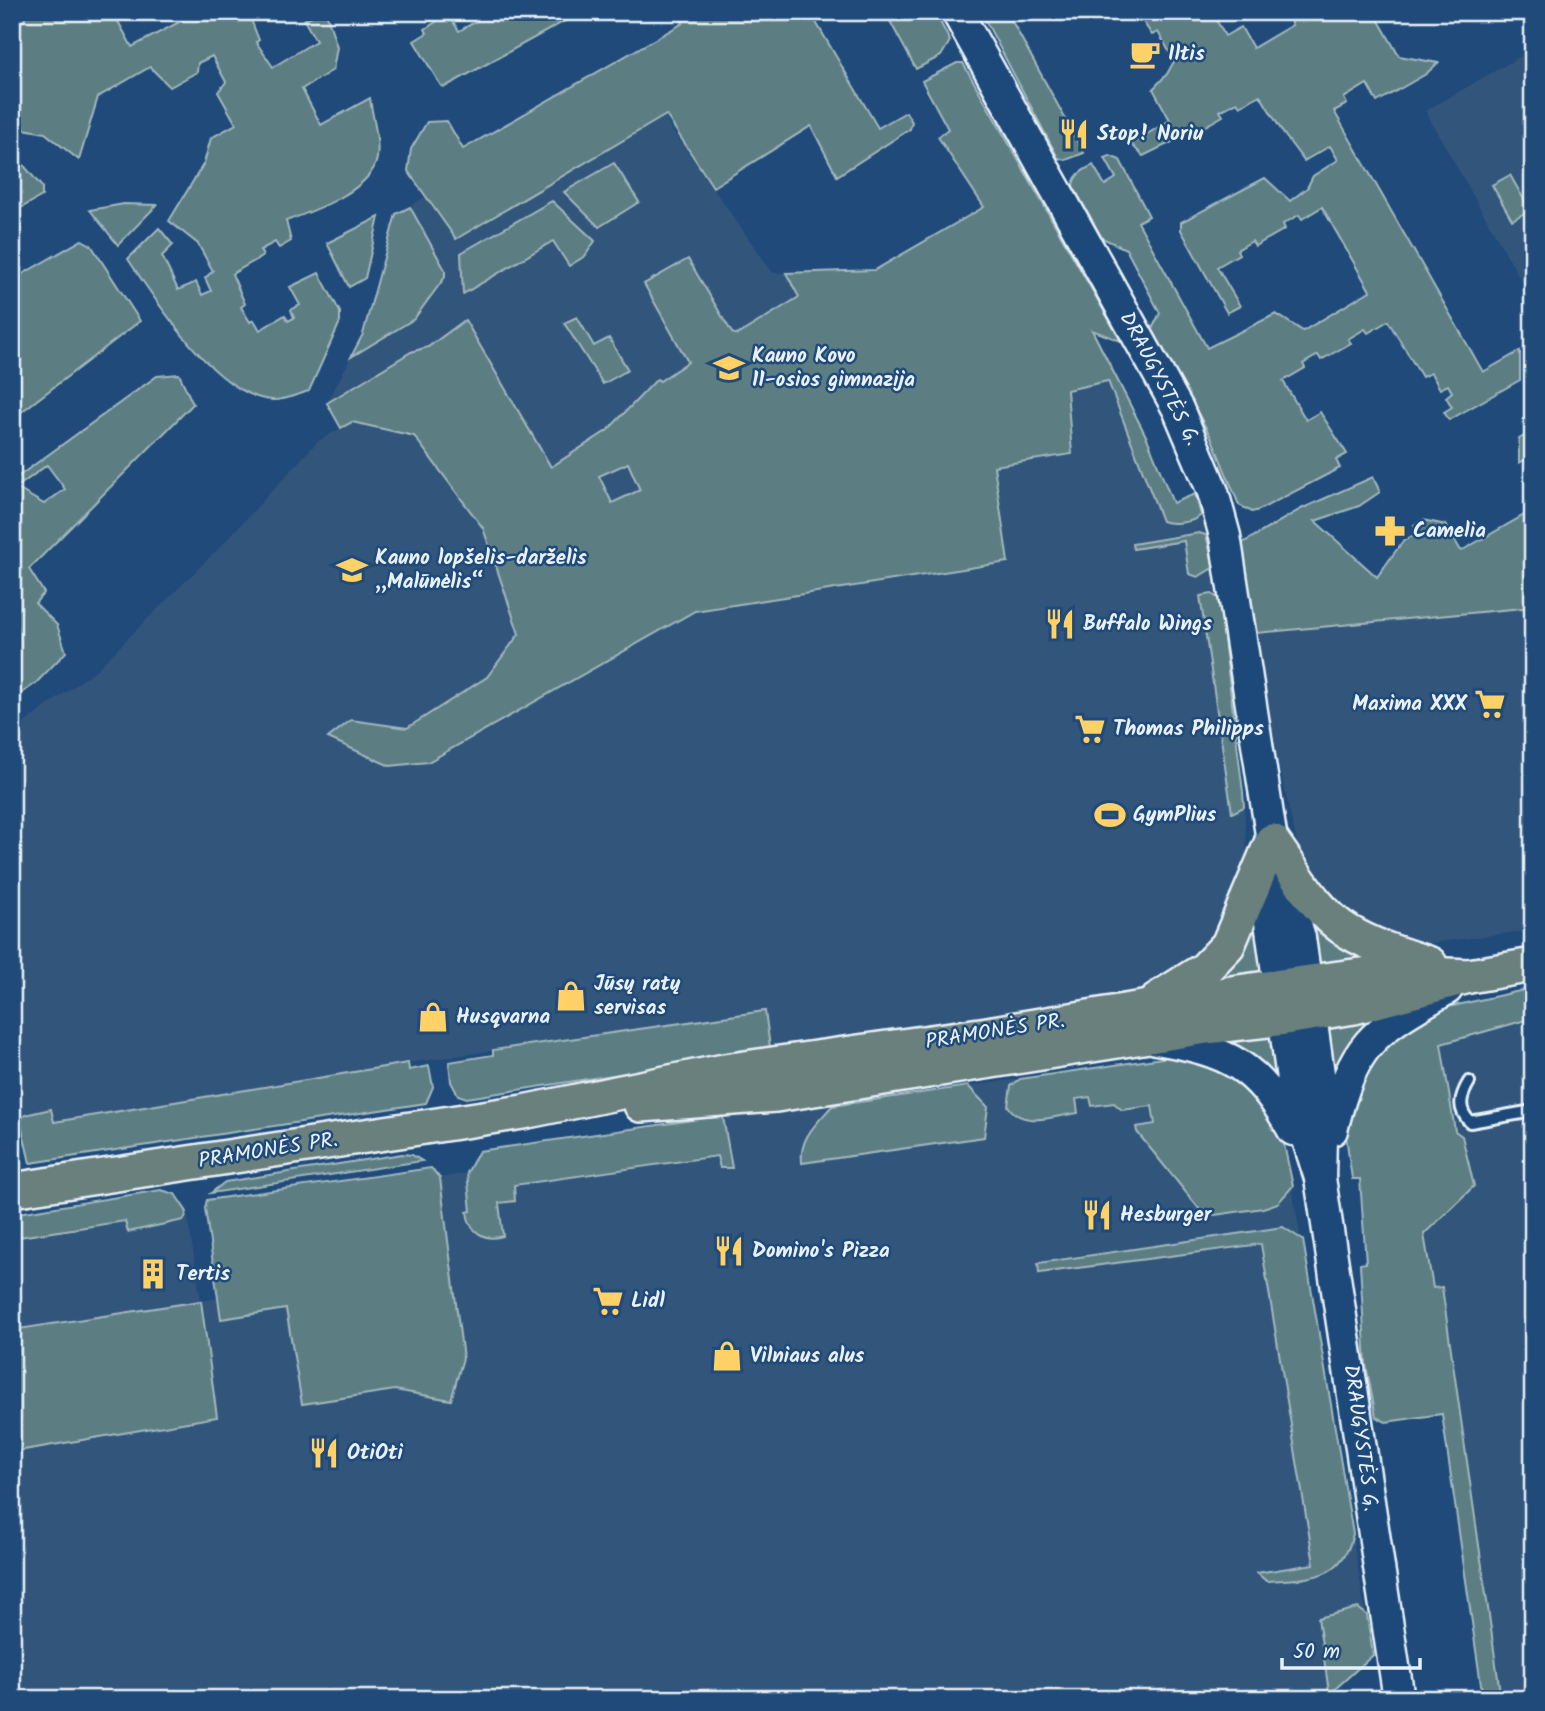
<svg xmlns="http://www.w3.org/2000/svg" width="1545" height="1711" viewBox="0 0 1545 1711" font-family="Kalam,sans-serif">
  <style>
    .built { fill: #32557c }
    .green { fill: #5b7e83; stroke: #a2b8be; stroke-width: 2; fill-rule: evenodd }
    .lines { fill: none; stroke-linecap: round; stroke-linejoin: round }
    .service-casing { stroke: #e8f1f8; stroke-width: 16 }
    .secondary-casing { stroke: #e8f1f8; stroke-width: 35 }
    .primary-casing { stroke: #e8f1f8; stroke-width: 38 }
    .service { stroke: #1f4a7a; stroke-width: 10 }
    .secondary { stroke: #1f4a7a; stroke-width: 30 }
    .primary { stroke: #6a807d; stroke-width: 33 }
    .labels { text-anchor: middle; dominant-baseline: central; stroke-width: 5; stroke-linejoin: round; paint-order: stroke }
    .poi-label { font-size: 21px; font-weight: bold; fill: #e8f1f8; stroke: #1f4a7a; text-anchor: start }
    .street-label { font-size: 21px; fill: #e8f1f8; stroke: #1f4a7a }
  </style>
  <rect width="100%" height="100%" fill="#1f4a7a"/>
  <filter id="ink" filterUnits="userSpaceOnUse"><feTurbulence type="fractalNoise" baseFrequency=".0143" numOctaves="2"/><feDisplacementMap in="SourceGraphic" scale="14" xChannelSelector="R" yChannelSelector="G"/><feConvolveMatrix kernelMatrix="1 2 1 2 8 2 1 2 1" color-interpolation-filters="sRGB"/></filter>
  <g filter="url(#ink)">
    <!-- built -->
    <g class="built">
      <polygon points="1533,49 1533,301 1425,111"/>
      <polygon points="650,66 670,127 773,273 875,270 1010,191 1118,378 1173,503 1195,494 1214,567 1229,664 1243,792 1247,851 1243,896 1228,929 1176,977 1134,995 799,1049 770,1047 764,1011 408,1063 54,1122 50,1109 12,1121 12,732 97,669 221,546 317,442 341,428 327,403 363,334 396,214"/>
      <polygon points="1533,607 1533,930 1416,945 1340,915 1302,865 1278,761 1257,633"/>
      <polygon points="1533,1018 1533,1699 1501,1699 1442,1288 1433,1289 1424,1234 1474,1186 1455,1131 1440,1044"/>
      <polygon points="1176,1056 1284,1142 1373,1655 1335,1689 1336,1699 12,1699 12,1214 161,1190 175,1194 187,1212 201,1301 218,1298 222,1319 286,1308 302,1404 395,1390 451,1400 463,1358 440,1178 466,1173 479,1151 713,1117 832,1106"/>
    </g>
    <!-- green -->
    <g class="green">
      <path d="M23,12h90l19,35 66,-35h50l11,28 -3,2 17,25 43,-26 -12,-21 15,-8h7l11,35 -4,23 -31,19 19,36 49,-27c2,18 10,42 7,60 -5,32 -63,53 -91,63l5,20 -12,7 -4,-6 -15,8 3,6 -31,18 13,30 -4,3 9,15 4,-2 6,10 25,-15 3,6 6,-3 -3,-8 9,-5 -10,-18 29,-14 21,39v10l-31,69c-11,3 -26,10 -37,9 -55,-3 -116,-99 -144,-141l31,-31 14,17 -11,11 16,34 18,-8 6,13 9,-4 -6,-13 8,-7 -15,-27 -29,-23 35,-58 7,-25 25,-14 -18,-32 8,-10 -14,-26 -14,7 -1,9 -27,15 -20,-20 -52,30 -19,63 -34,-27 -21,-4 -12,-28v-83l3,5 10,-3z"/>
      <polygon points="492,12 581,12 445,87 441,86 414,41 427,33 425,29 448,14 459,31"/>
      <polygon points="678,12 810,12 878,128 906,112 912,122 910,129 837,176 811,126 713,187 666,115 456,239 408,171 411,149 427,122 447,121 463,149 683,23"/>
      <polygon points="885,12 935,12 950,41 941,56 916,69"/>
      <polygon points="981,12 1007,12 1084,153 1066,160 1058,158"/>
      <path d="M1156,12h56l13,24 16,-9 12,21 39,-23 -6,-13h88l25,44 39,7 -12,11 -49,28 -10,-18 -23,14 3,6 -13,7 149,261 37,-21v29l-71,40 -5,-8 8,-5 -6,-10 6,-5 -4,-7 -8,4 -9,-16 -9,4 -34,-56 -20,12 -3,-4 -17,10 3,4 -30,17 -3,-5 -15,9 2,4 -22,13 23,39 14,-8 27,42 -11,6 4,8 -81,42 -7,2 -13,-7 -27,-66 -60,-110 8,-16 -34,-64 -24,-11 -29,-52c1,-12 11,-16 20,-21l12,20 11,-7 -11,-20 5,-2 10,4 29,56 -11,6 69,126 69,-34 27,17 67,-40 -48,-84 -20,12 -3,-4 -16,9 2,5 -30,17 -3,-5 -15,9 2,4 -22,13 23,39 -13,7 -46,-83v-8l84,-44 25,23 17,-13 6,-12 25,-16 -8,-14 -26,15 -21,-28 -23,-38 -20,11 -3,-4 -17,9 3,5 -30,17 -4,-6 -15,9 2,4 -33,16 -12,-12 39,-24 -17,-31 14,-15 10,-18 -7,-3 -12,-21 -6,3 -10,-15z"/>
      <path d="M957,63h6l158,278 -29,-11 55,108 26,65 22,-9 6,21c-8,8 -30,10 -39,6l-54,-140 -41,9 5,64 -78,12 14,96 -313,49 -267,151 -38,4 -62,-28 23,-18 56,8 80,-51 32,-43 -36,-106 -69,-92 -62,-14 -11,6 -14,-25 84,-51 17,-5 37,-27 86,147 57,-37 49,-51 3,2 28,-19 -44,-78 44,-25 44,74 5,2 62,-38 -13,-24 89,-3 109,-63 -46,-70 10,-8 -26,-48zM628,463l12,27 -28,13 -13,-27z"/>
      <polygon points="12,161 21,162 42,187 42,196 12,213"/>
      <polygon points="614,163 639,202 599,227 564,192"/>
      <polygon points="1510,175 1530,210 1512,220 1492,185"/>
      <polygon points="552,201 595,241 585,256 569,266 553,241 463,294 461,253"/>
      <polygon points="124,204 157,205 118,245 90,210"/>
      <polygon points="410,207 445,270 445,277 414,319 351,357 363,334 396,214"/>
      <polygon points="379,217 365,278 349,287 327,243"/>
      <polygon points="82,240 91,245 140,321 12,419 12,280"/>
      <polygon points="577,317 594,346 609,338 628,370 603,384 564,323"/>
      <path d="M179,374l14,30 -164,165 15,24 -9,10 22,22 9,27 -30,31 -24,17v-219l145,-105zM47,465l18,24 -21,15 -28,-16z"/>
      <polygon points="1533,431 1533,455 1519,463 1519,439"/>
      <polygon points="1373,477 1380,492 1359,506 1315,521 1377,577 1403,541 1418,533 1414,525 1423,520 1446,525 1461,551 1533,510 1533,607 1257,633 1241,544 1301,509"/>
      <polygon points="1199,533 1206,535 1214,567 1198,577 1189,574 1184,541 1133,549 1132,544"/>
      <polygon points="1212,594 1219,599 1243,792 1244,807 1232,813 1200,596"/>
      <polygon points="1312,920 1363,948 1366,961 1317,967 1308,923"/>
      <polygon points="1251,927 1257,930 1266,976 1218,984 1212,975"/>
      <polygon points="1533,988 1533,1018 1441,1044 1455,1131 1462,1136 1474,1186 1424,1234 1433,1288 1442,1287 1501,1699 1483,1699 1442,1414 1386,1422 1376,1417 1366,1365 1360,1264 1366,1263 1360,1179 1352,1179 1346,1136 1346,1109 1371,1052 1426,1012"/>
      <polygon points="765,1011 770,1047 766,1051 467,1098 458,1095 451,1082 449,1062 493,1055 493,1050"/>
      <polygon points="1368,1015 1376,1021 1336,1073 1331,1072 1326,1025"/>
      <polygon points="1272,1032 1279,1081 1227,1048 1225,1040"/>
      <path d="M1176,1056l53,10 51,60 13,60 -15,17 -15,5 -48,7 -15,-5 -63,-78 -1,-5 19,-3 -3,-18 -30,4 -8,-7 -22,3 -2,-9 -14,2 2,14c-24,3 -55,16 -70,-7l3,-20 9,-7z"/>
      <polygon points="408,1063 409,1070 429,1066 433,1087 426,1103 30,1163 20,1120 25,1115 51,1109 54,1122"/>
      <path d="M968,1086l20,21 -4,30 -182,26c-3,-25 14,-39 30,-57z"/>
      <path d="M713,1117h10l9,51h-12l-3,-12 -203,29 1,16 -16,2 4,33c-19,6 -34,-5 -36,-24l4,-1 -4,-38 12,-22z"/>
      <polygon points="402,1154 412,1155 422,1161 211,1193 225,1182"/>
      <polygon points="431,1168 440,1178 463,1358 451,1400 395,1390 302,1404 286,1309 221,1319 205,1208 207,1200"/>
      <polygon points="161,1190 175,1194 187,1212 184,1220 128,1232 125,1221 12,1238 12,1214"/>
      <path d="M1283,1227l20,13 50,294c-11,48 -46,44 -87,47l-9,-8 57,-9 -53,-320 -222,29 -1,-10z"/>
      <polygon points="201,1301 217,1417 12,1452 12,1330"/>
      <polygon points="1358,1608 1367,1615 1373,1655 1335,1689 1336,1699 1330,1699 1318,1618"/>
    </g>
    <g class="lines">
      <!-- service casing -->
      <g class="service-casing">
        <path id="service" d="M1469,1082c-9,15 -12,27 1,40l63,-11"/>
      </g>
      <!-- secondary casing -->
      <g class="secondary-casing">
        <g id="secondary">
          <polyline points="957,12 1178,409 1213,492 1225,536 1272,841 1300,938 1322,1095 1320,1178"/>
          <polyline points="1271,873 1270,922 1295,1100 1320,1178 1399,1699"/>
          <path d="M1156,1039c73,12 101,26 137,91"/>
          <path d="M1332,1130c22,-88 39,-97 115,-141"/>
        </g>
      </g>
      <!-- primary casing -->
      <g class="primary-casing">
        <g id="primary">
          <path d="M1272,841c22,30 44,72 77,91 25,15 54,23 81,32"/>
          <polyline points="1159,998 1205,969 1228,945 1272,841"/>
          <polyline points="641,1105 776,1095 1206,1027 1285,1018 1354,1007 1469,976 1533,965"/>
          <polyline points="12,1190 523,1112 724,1071 987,1034 1238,992 1383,972 1469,976"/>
        </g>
      </g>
      <!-- service -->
      <use href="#service" class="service"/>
      <!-- secondary -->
      <use href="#secondary" class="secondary"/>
      <!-- primary -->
      <use href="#primary" class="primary"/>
    </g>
  </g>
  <!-- icons -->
  <defs>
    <g id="cafe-bare" transform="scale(2.415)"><path d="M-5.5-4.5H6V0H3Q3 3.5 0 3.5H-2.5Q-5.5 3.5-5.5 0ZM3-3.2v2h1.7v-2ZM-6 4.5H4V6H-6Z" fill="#ffd166" stroke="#1f4a7a" stroke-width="2.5" paint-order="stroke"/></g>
    <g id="restaurant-bare" transform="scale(2.415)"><path d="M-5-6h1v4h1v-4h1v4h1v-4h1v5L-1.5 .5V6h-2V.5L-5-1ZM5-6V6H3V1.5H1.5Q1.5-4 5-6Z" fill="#ffd166" stroke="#1f4a7a" stroke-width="2.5" paint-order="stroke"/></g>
    <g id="school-bare" transform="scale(2.415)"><path d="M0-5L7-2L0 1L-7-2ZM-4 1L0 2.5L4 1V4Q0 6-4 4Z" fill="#ffd166" stroke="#1f4a7a" stroke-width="2.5" paint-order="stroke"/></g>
    <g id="pharmacy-bare" transform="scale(2.415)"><path d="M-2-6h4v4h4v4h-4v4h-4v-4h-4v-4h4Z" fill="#ffd166" stroke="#1f4a7a" stroke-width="2.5" paint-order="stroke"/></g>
    <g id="supermarket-bare" transform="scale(2.415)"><path d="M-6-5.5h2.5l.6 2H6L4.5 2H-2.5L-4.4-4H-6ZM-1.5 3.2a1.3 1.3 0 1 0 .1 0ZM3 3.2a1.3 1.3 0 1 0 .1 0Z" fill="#ffd166" stroke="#1f4a7a" stroke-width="2.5" paint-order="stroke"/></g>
    <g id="stadium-bare" transform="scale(2.415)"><path d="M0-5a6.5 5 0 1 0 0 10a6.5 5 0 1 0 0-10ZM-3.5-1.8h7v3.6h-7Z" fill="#ffd166" stroke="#1f4a7a" stroke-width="2.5" paint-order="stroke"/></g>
    <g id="shop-bare" transform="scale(2.415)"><path d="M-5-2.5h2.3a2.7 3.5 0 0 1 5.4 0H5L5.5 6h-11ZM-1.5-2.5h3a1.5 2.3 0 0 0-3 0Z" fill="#ffd166" stroke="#1f4a7a" stroke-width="2.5" paint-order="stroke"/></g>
    <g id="building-bare" transform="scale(2.415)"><path d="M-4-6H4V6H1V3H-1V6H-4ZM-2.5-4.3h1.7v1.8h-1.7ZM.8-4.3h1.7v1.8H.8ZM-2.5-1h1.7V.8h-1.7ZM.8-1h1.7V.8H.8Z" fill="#ffd166" stroke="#1f4a7a" stroke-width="2.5" paint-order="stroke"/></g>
  </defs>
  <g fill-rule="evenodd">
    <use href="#cafe-bare" x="1145" y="54"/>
    <use href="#restaurant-bare" x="1074" y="134"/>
    <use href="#school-bare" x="729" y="368"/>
    <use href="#pharmacy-bare" x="1390" y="531"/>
    <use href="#school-bare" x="352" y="570"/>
    <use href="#restaurant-bare" x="1060" y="624"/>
    <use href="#supermarket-bare" x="1490" y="704"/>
    <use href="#supermarket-bare" x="1090" y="729"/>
    <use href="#stadium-bare" x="1110" y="815"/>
    <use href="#shop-bare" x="571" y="996"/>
    <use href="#shop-bare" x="433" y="1017"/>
    <use href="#restaurant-bare" x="1097" y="1215"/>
    <use href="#restaurant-bare" x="729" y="1251"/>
    <use href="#building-bare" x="153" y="1274"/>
    <use href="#supermarket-bare" x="608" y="1301"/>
    <use href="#shop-bare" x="727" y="1356"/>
    <use href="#restaurant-bare" x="324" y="1453"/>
  </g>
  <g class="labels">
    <!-- poi labels -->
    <g class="poi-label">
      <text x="1168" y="54">Iltis</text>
      <text x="1097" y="134">Stop! Noriu</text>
      <text x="752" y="356">Kauno Kovo<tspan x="752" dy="24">11-osios gimnazija</tspan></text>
      <text x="1413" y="531">Camelia</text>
      <text x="375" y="558">Kauno lopšelis-darželis<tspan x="375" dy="24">„Malūnėlis“</tspan></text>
      <text x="1083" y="624">Buffalo Wings</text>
      <text x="1467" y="704" text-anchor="end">Maxima XXX</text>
      <text x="1113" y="729">Thomas Philipps</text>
      <text x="1133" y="815">GymPlius</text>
      <text x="594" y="984">Jūsų ratų<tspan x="594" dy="24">servisas</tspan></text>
      <text x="456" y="1017">Husqvarna</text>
      <text x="1120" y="1215">Hesburger</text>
      <text x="752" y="1251">Domino's Pizza</text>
      <text x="176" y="1274">Tertis</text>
      <text x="631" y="1301">Lidl</text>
      <text x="750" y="1356">Vilniaus alus</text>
      <text x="347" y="1453">OtiOti</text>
    </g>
    <!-- street labels -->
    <g class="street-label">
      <text transform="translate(1159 379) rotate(62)">DRAUGYSTĖS G.</text>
      <text transform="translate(995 1032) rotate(-9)">PRAMONĖS PR.</text>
      <text transform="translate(268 1151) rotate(-9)">PRAMONĖS PR.</text>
      <text transform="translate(1360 1438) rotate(82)">DRAUGYSTĖS G.</text>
    </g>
  </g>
  <!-- margin -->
  <rect width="1545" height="1711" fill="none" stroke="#1f4a7a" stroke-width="42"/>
  <rect x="21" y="21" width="1503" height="1669" fill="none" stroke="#e8f1f8" stroke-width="2.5" filter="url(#ink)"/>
  <!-- scale -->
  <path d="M1282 1658v10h138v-10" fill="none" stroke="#e8f1f8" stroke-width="3.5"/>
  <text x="1293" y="1658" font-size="21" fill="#e8f1f8" stroke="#1f4a7a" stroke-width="5" paint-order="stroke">50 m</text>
</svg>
